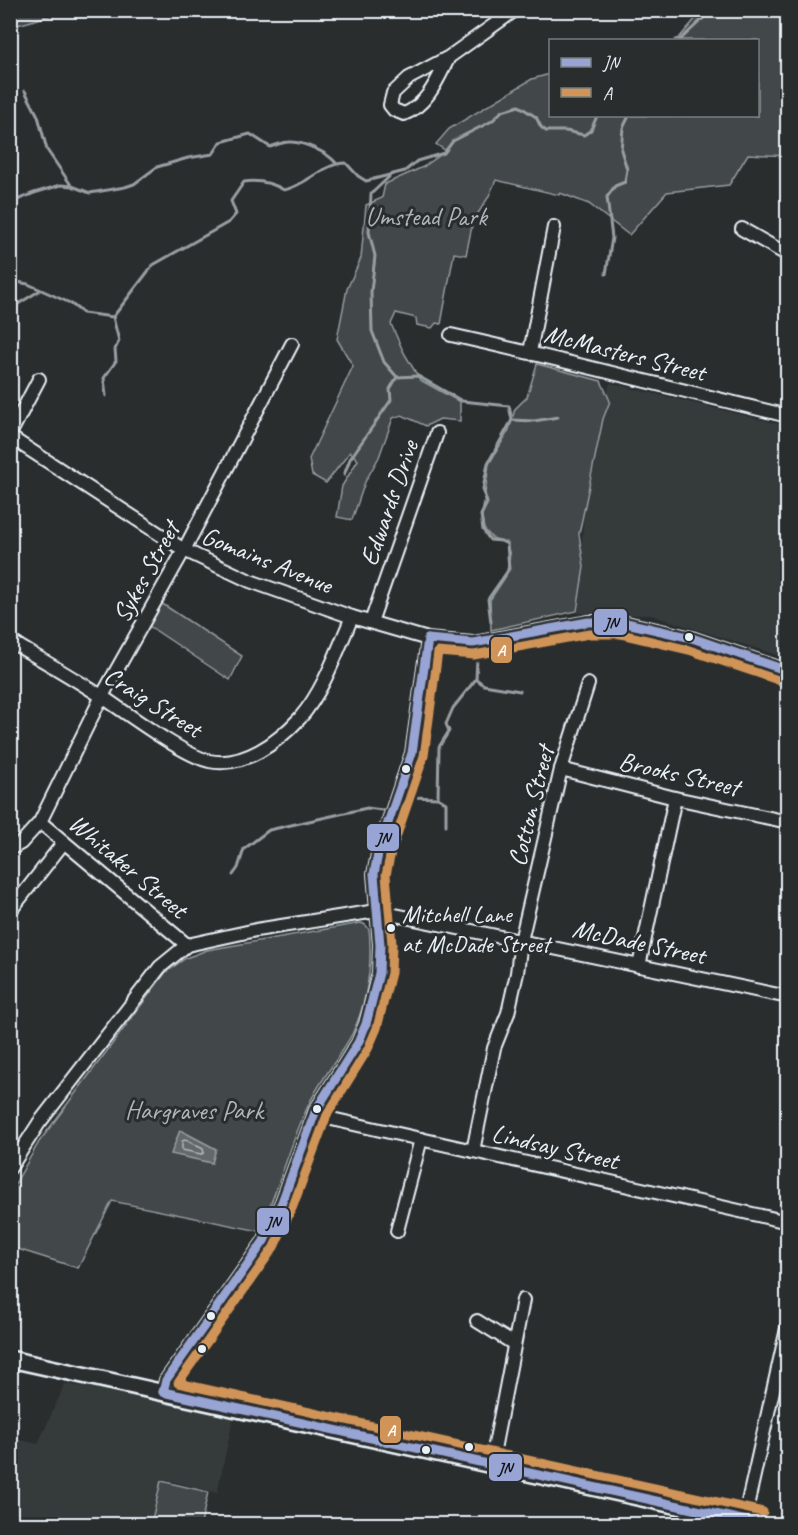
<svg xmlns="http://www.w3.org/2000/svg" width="798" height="1535" viewBox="0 0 798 1535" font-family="Caveat,sans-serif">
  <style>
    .built { fill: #363a3b }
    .green { fill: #424648; stroke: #959ca0; stroke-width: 1.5 }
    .water { fill: #63686b; stroke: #989fa3; stroke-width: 1.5 }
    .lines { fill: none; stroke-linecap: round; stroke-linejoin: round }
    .shore { stroke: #b3bac0; stroke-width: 1.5 }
    .stream { stroke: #989fa3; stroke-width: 3 }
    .minor-casing { stroke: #e8f1f8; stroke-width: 16 }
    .tertiary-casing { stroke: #e8f1f8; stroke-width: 20 }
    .minor { stroke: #2a2d2e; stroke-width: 12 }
    .tertiary { stroke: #2a2d2e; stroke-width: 15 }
    .bus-1-casing { stroke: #2a2d2e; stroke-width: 14 }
    .bus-2-casing { stroke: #2a2d2e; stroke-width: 14 }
    .bus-1 { stroke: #98a4d3; stroke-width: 9 }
    .bus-2 { stroke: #d09459; stroke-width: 9 }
    .bus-dot { fill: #e8f1f8; stroke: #2a2d2e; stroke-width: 2 }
    .labels { text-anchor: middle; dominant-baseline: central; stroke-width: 6; stroke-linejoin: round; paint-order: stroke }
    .bus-label { font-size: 24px; fill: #e8f1f8; stroke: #2a2d2e; text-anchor: start }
    .park-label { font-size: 26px; fill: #aeb5ba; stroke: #2a2d2e }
    .street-label { font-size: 26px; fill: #e8f1f8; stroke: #2a2d2e }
    .line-badge { stroke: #2a2d2e; stroke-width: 2 }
    .badge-label { font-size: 16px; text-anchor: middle; font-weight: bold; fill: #fff }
    .pale-badge-label { font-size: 16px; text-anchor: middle; font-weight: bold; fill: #111 }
  </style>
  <rect width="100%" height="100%" fill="#2a2d2e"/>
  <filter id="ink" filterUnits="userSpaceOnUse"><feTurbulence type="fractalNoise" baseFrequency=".0167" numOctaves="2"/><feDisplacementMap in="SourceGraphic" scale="12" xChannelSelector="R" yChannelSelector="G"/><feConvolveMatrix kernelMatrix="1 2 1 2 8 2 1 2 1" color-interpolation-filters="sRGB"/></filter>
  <g filter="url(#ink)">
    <!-- built -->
    <g class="built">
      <polygon points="610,383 787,426 787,658 651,615 578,613 586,474"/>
      <polygon points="65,1384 110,1390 231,1417 233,1419 217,1493 163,1479 153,1524 36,1524 11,1519 11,1438 38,1444"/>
    </g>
    <!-- green -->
    <g class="green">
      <polygon points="11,10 54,11 55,14 11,27"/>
      <polygon points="703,10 787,11 787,156 748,154 729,185 667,192 629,235 589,204 560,193 559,195 496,180 488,198 473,221 466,255 454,253 441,324 436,323 432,328 417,325 416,318 396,313 391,324 403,351 420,380 460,402 460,421 440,419 426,426 402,415 393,418 379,457 365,482 352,520 337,517 342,486 358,460 350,452 326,483 312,475 309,459 353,366 337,339 347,289 361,258 366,205 382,198 385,184 423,167 446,151 436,144 449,129 532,79 550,74 550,116 758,116 758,40 674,40 679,38"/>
      <polygon points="537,364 601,381 610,401 603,419 579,534 584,567 577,611 491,630 490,600 506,576 510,555 506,542 492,538 484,529 482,516 489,464 509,430 515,409 527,397"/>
      <polygon points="161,603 242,656 230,680 149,626"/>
      <path d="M361,923c11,3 8,13 9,22 1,29 -5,63 -18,89 -13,24 -31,45 -43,70 -20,41 -30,86 -50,127l-147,-30 -34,67 -67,-21v-56l28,-49 127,-170 20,-14 21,-8z"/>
      <polygon points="161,1481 208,1492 201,1524 151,1524"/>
    </g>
    <!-- water -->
    <polygon class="water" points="180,1130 216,1149 212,1163 171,1154"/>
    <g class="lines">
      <!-- shore -->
      <polygon class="shore" points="186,1140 203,1149 204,1153 201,1154 182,1150 182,1141"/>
      <!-- stream -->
      <g class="stream">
        <polyline points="680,40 712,10"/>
        <polyline points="10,63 12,66"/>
        <polyline points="25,91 38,116 47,150 71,185"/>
        <polyline points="389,177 371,194 369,232 375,256 371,292 372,331 384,362 397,377 418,376 462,401 509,406 512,420 488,463 483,489 487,503 481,515 483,530 490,540 501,541 507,544 509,569 488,599 491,622"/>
        <path d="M10,203l24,-10 27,-8 11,1 18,7 35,-6 9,-3 23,-17 31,-9 25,-4 8,-12 29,-8 20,13c6,-2 13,-5 19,-5 14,-1 39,11 47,21"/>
        <polyline points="606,274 612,238 607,197 615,186 625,182 627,169 621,150 623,128 629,116"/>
        <path d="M10,287l7,-5 11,2 42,19 13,10 30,4 40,-52 76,-43 7,-8 -5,-13 13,-19c14,-2 28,1 40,8 22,-4 39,-27 62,-27l12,13 8,5 39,-10 12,-10 27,-8 9,-12 39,-20 10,-10 17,-5 17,11 5,10 5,4h20l18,4 7,-5 6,-14"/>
        <polyline points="10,309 39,291"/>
        <polyline points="106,396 104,378 116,361 115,349 119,341 113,317"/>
        <polyline points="512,420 534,421 558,417"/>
        <polyline points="344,475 350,459 391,400 390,389 397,377"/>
        <polyline points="476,679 484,685 520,691"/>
        <polyline points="411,797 438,798"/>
        <polyline points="446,825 446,803 438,798 439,747 449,731 446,724 453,708 476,679 477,658"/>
        <polyline points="233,875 238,868 244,849 269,830 367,808 382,810"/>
      </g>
      <!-- minor casing -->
      <g class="minor-casing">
        <g id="minor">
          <path d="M449,57c-11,21 -21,48 -45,57l-10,-4 -4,-5 3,-12 16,-15 40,-21 66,-47"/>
          <polyline points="742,229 788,255"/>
          <path d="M451,335c113,25 224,54 337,81"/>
          <polyline points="530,352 554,227"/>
          <polyline points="10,434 39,379"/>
          <polyline points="10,437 184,550 250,581 352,617 428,639 473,643 588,622 622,622 692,638 788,671"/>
          <polyline points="371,622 437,433"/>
          <path d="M10,641c32,19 64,37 94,57 24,16 79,57 105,63 35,7 69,-19 91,-43 24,-28 37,-67 52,-101"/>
          <polyline points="561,769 675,798 788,822"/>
          <polyline points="40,822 187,945"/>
          <polyline points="10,849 21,843 40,822 102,696 184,550 292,344"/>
          <polyline points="10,911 64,842"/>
          <polyline points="639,966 675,798"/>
          <polyline points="314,1115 788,1222"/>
          <polyline points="473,1151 494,1048 508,1013 517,973 521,941 561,769 588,684"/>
          <polyline points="10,1168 39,1123 160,967 187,945 256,930 376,911 788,997"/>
          <polyline points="397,1231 421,1139"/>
          <polyline points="477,1321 514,1344"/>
          <polyline points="163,1392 166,1380 264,1241 282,1202 316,1110 358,1043 366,1024 379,973 380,945 374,874 379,849 412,753 428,639"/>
          <polyline points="491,1465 523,1300"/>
          <polyline points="743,1524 788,1324"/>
        </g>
      </g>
      <!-- tertiary casing -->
      <g class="tertiary-casing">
        <polyline id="tertiary" points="10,1359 760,1524"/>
      </g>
      <!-- minor -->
      <use href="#minor" class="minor"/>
      <!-- tertiary -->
      <use href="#tertiary" class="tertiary"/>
      <!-- bus-1 casing -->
      <g class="bus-1-casing">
        <g id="bus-1">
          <polyline points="428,639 473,643 588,622 622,622 692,638 788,671"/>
          <polyline points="163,1392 166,1380 264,1241 282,1202 316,1110 358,1043 366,1024 379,973 380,945 374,874 379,849 412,753 428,639"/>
          <polyline points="163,1392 760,1524"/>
        </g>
      </g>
      <!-- bus-2 casing -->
      <g class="bus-2-casing">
        <polyline id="bus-2" points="763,1512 178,1383 274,1247 293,1206 327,1115 368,1049 377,1028 391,973 392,944 386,875 391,852 424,756 438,652 474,655 589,634 621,634 689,650 784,682"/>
      </g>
      <!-- bus-1 -->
      <use href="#bus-1" class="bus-1"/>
      <!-- bus-2 -->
      <use href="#bus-2" class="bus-2"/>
    </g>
  </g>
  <!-- markers -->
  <g class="bus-dot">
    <circle cx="689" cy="637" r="5"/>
    <circle cx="406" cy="769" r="5"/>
    <circle cx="391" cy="928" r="5"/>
    <circle cx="317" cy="1109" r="5"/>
    <circle cx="211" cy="1316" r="5"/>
    <circle cx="202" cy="1349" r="5"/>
    <circle cx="469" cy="1447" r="5"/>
    <circle cx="426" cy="1450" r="5"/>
  </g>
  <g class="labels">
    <!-- bus labels -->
    <g class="bus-label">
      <text x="402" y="914">Mitchell Lane<tspan x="402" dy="30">at McDade Street</tspan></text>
    </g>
    <!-- park labels -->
    <g class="park-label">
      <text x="426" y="216">Umstead Park</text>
      <text x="194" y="1110">Hargraves Park</text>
    </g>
    <!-- street labels -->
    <g class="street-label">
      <text transform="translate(625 353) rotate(14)">McMasters Street</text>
      <text transform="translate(389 503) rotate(-71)">Edwards Drive</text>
      <text transform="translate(267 560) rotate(22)">Gomains Avenue</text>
      <text transform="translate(146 572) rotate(-61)">Sykes Street</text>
      <text transform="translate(153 702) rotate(32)">Craig Street</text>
      <text transform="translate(679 774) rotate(13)">Brooks Street</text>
      <text transform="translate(531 806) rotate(-76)">Cotton Street</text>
      <text transform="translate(128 866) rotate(40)">Whitaker Street</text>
      <text transform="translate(639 942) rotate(12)">McDade Street</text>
      <text transform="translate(555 1147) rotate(13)">Lindsay Street</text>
    </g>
  </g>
  <g class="line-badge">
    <rect x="593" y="608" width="35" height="28" rx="6" fill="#98a4d3"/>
    <rect x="490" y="636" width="23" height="28" rx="6" fill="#d09459"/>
    <rect x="366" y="823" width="34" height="29" rx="6" fill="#98a4d3"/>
    <rect x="256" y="1207" width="34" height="29" rx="6" fill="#98a4d3"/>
    <rect x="379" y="1415" width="23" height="29" rx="6" fill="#d09459"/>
    <rect x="488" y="1453" width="35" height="29" rx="6" fill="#98a4d3"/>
  </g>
  <g class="badge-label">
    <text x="501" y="656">A</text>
    <text x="391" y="1436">A</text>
  </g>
  <g class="pale-badge-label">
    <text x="611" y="628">JN</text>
    <text x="383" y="843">JN</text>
    <text x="273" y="1227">JN</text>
    <text x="505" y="1473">JN</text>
  </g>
  <!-- margin -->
  <rect width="798" height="1535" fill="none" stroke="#2a2d2e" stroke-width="36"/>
  <rect x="18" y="18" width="762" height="1499" fill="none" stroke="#e8f1f8" stroke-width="2" filter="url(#ink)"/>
  <!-- legend -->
  <rect x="549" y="39" width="210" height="78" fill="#2a2d2e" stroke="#767b7f" stroke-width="1.5"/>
  <rect x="561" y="58" width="30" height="9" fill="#98a4d3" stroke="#767b7f" stroke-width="1.5"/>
  <text x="603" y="69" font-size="18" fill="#e8f1f8">JN</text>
  <rect x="561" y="88" width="30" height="9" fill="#d09459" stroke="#767b7f" stroke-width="1.5"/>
  <text x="603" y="99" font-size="18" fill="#e8f1f8">A</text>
</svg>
